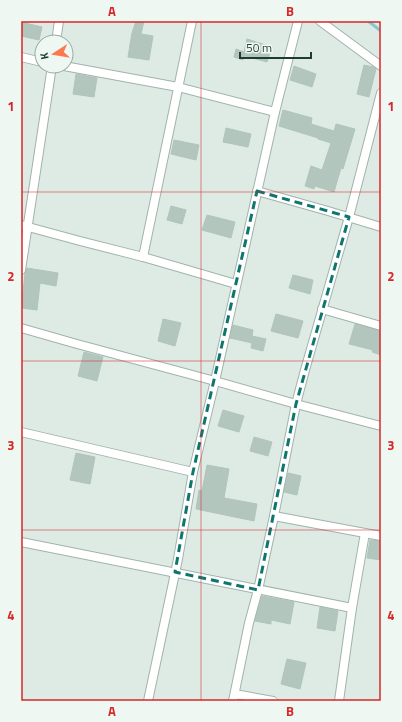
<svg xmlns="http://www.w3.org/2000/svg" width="402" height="722" viewBox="0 0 402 722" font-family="'Titillium Web',sans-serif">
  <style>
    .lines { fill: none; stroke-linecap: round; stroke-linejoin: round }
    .stream { stroke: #82c7d4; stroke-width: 3 }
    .building { fill: #b3c6be; stroke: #b0c5bd }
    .minor-casing { stroke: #a1b3ac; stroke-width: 10 }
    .minor { stroke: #fff; stroke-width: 8 }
    .marked { fill: none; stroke: #0f766e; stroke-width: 3; stroke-dasharray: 8 5; stroke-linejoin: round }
    .grid { fill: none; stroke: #d62828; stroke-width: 1; stroke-opacity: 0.55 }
    .neatline { fill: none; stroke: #d62828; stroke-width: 1.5 }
    .grid-label { font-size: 13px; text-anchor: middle; font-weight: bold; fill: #d62828 }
  </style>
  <rect width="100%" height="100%" fill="#deebe5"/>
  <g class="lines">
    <!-- stream -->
    <polyline class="stream" points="368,21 381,31"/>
  </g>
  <!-- building -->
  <g class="building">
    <polygon points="136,21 144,21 141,34 153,36 149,60 128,57 132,33"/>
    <polygon points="21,22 42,27 39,40 21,36"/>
    <polygon points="247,39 272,47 267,62 245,56 243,60 234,57 236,49 244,52"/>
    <polygon points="364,65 373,67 376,69 369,97 357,94"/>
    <polygon points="294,66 316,74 312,87 290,80"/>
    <polygon points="76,74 97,78 94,97 73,94"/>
    <polygon points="283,110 312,118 311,124 334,131 336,124 355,129 343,169 341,168 334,192 315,186 314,189 305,186 311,166 322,170 331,143 318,139 318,138 279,126"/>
    <polygon points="226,128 251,134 248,147 223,142"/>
    <polygon points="174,140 199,145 196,160 171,154"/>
    <polygon points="171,206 186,210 182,224 167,220"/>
    <polygon points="207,215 235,222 231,238 202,230"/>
    <polygon points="27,268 58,273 56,286 40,283 37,310 21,308 25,274 24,274 26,271"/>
    <polygon points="293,275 313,280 310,294 289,288"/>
    <polygon points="276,314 303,321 298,338 271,331"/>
    <polygon points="163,319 181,323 175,346 158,341"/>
    <polygon points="355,324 381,331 381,355 372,352 373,350 349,344"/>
    <polygon points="233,325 253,330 252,336 266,339 263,351 251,348 252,343 230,338"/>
    <polygon points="84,352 103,357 97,381 78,376"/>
    <polygon points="223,410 244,416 239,432 218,426"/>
    <polygon points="254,437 272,442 268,456 250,451"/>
    <polygon points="76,453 95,457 90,484 70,480"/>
    <polygon points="207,465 229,469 224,498 257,504 254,521 196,509 199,490 202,491"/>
    <polygon points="288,473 301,476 297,495 284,492"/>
    <polygon points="370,540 381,541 381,560 367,558"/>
    <polygon points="262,596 294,602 290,624 271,620 271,624 255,621"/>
    <polygon points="320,607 338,611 335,631 317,628"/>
    <polygon points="287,659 306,663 300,689 281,684"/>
  </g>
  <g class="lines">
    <!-- minor casing -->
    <g class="minor-casing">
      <g id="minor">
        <polyline points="320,21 381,66"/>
        <polyline points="56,42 59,21"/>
        <polyline points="21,57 42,62"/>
        <polyline points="64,66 178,87 275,112"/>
        <polyline points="257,191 328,211 381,227"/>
        <polyline points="21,225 80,241 143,257 236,284"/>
        <polyline points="143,257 192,21"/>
        <polyline points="21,270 52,66"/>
        <polyline points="322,309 381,326"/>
        <polyline points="21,328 77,344 215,381 296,404 381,426"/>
        <polyline points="21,432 193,472"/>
        <polyline points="274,516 381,536"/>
        <polyline points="21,542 352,608"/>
        <polyline points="235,694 273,701"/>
        <polyline points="148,701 178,559 193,472 215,381 275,112 298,21"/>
        <polyline points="233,701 249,623 258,590 274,516 296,404 305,370 349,217 381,93"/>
        <polyline points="339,701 352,608 365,533"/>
      </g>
    </g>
    <!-- minor -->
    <use href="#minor" class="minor"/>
  </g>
  <!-- marked area -->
  <path class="marked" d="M257,191l92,26 -53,187 -38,186 -83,-18 18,-100z"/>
  <!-- grid -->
  <path class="grid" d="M201,21v680M21,192h360M21,361h360M21,530h360"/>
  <!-- border -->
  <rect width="402" height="722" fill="none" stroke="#eff7f3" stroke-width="44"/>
  <!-- north arrow -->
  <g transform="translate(54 54) rotate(258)"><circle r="19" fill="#eff7f3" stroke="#9baca7"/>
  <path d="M0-3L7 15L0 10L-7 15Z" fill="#fb794c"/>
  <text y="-6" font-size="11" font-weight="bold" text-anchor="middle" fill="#1e3c34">K</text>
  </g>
  <!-- scale -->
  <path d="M240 52v6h71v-6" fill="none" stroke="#1e3c34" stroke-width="2"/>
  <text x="246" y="52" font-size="12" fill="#1e3c34" stroke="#eff7f3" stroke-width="3" paint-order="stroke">50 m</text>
  <rect x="22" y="22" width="358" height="678" class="neatline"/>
  <g class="grid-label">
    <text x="112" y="16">A</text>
    <text x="290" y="16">B</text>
    <text x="11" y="111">1</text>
    <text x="391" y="111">1</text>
    <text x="11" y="281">2</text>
    <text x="391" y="281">2</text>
    <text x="11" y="450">3</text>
    <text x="391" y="450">3</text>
    <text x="11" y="620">4</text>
    <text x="391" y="620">4</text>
    <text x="112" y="716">A</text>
    <text x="290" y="716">B</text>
  </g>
</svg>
